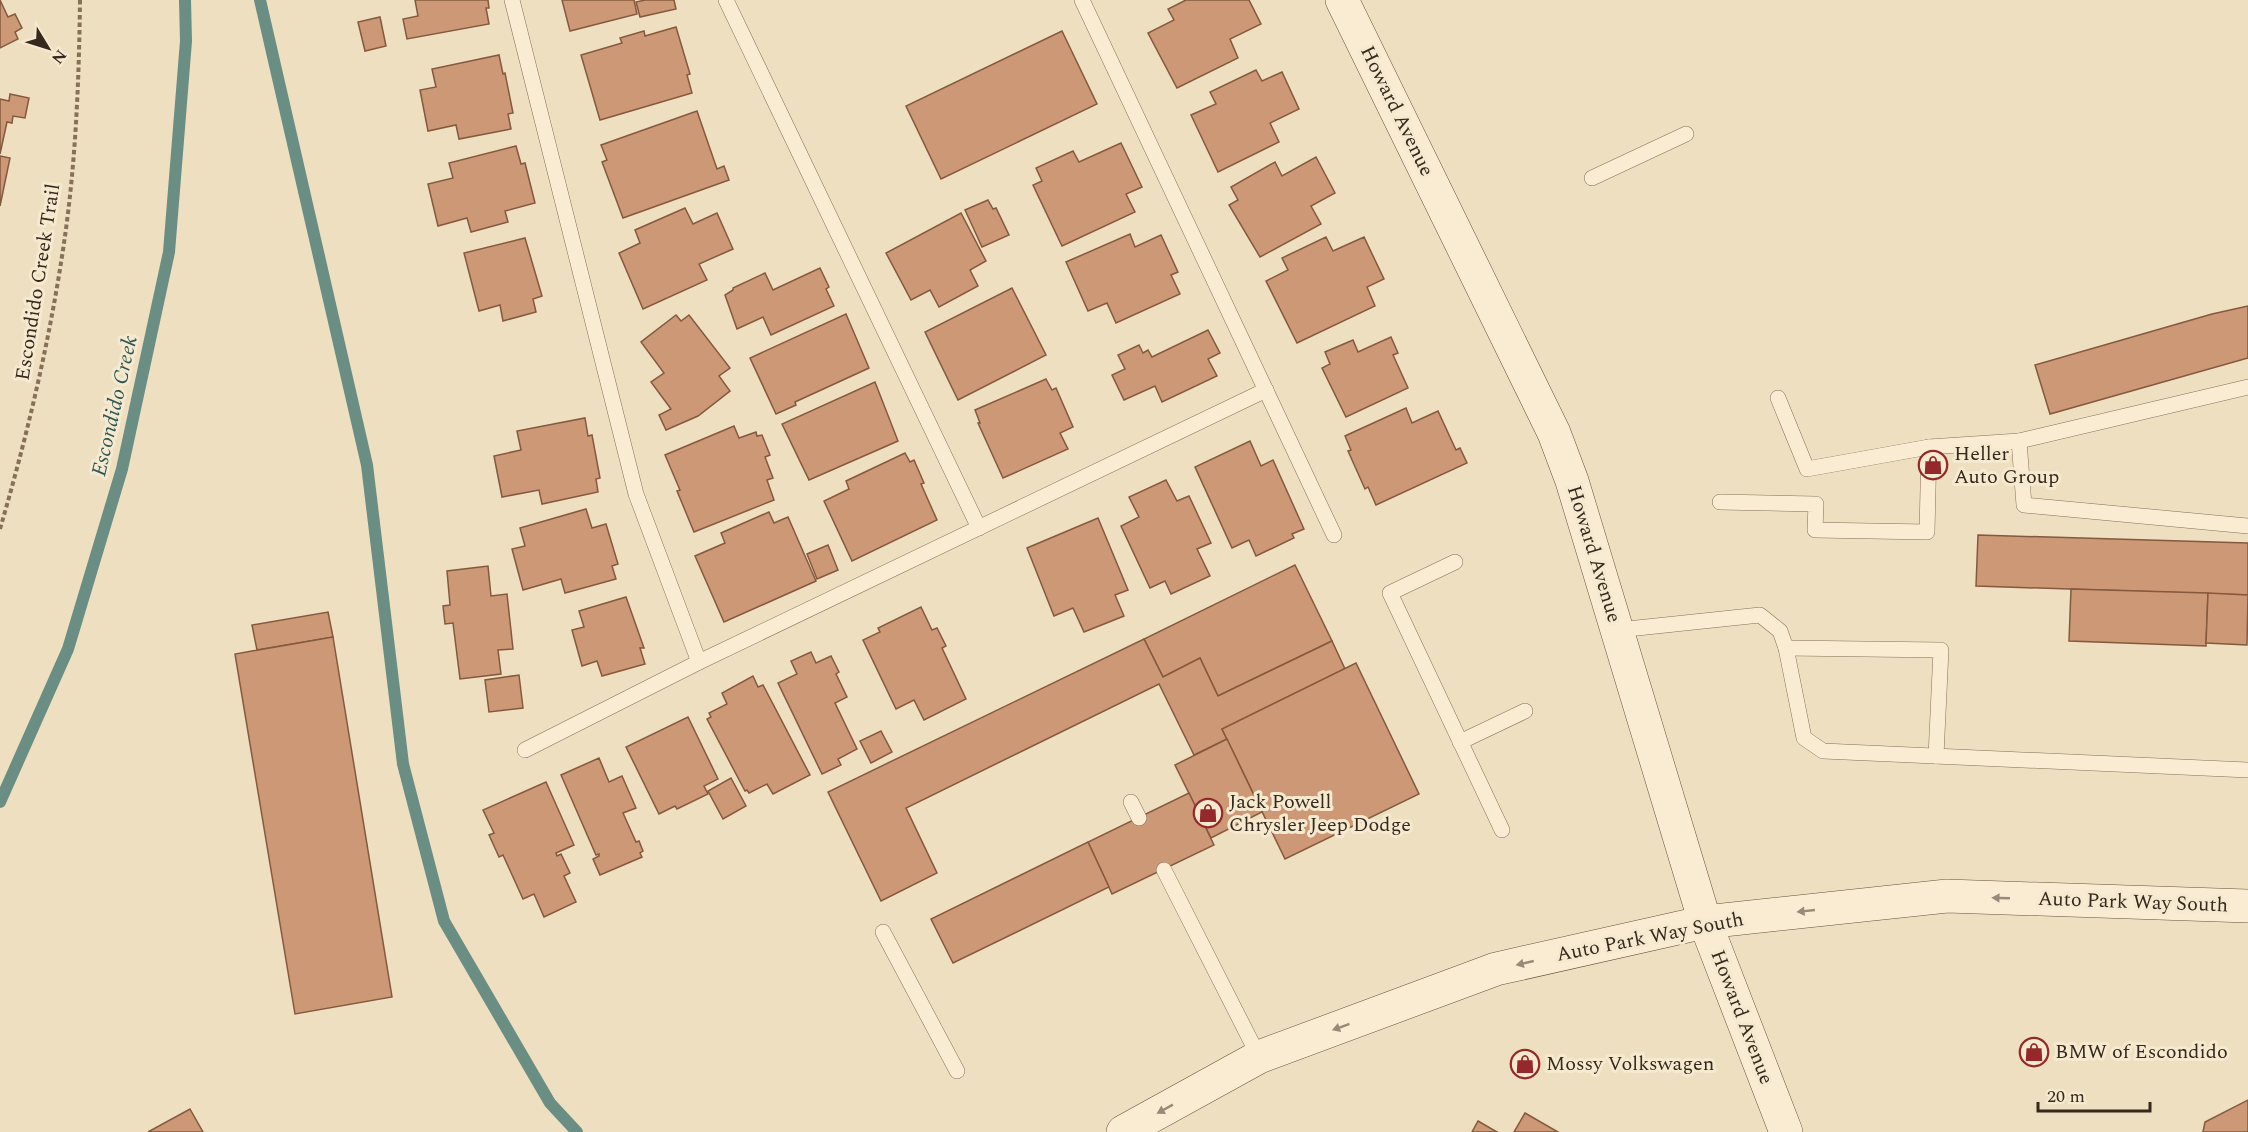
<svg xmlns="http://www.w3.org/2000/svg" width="2248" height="1132" viewBox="0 0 2248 1132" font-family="Spectral,serif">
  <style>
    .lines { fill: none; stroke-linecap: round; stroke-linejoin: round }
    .stream { stroke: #6a8d84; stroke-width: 12 }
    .building { fill: #cc9875; stroke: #85593e; stroke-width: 1.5 }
    .lane-casing { stroke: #867058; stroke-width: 16 }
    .secondary-casing { stroke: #68513b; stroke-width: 34 }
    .path { stroke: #867058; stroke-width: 4; stroke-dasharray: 4.5 3; stroke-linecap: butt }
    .lane { stroke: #f9ecd3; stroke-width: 15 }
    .secondary { stroke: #f9ecd3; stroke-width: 33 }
    .oneway { fill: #988a78 }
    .labels { text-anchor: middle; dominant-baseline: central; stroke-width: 6; stroke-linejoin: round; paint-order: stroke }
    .street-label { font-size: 20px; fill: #36281c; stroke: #f5e9cf }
    .poi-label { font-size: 20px; fill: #36281c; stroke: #f5e9cf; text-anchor: start }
    .water-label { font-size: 21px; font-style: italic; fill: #2c5652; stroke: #f5e9cf }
  </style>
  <rect width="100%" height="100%" fill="#eedfc0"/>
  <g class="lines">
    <!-- stream -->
    <g class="stream">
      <polyline points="260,0 367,465 403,764 444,921 550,1103 577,1132"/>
      <polyline points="0,802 68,649 122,469 169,252 186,41 185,0"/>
    </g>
  </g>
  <!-- building -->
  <g class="building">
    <polygon points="0,0 8,17 15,14 22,28 15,32 18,39 0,48"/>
    <polygon points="415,0 488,0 489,8 486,8 489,24 407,39 403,19 418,16"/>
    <polygon points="562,0 634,0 637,14 570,31"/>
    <polygon points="645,0 674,0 676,9 640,17 636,2"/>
    <polygon points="1186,0 1249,0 1261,24 1230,39 1238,58 1177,88 1148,33 1174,20 1168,9"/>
    <polygon points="380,17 386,46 365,51 358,22"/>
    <polygon points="676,27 690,74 687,75 692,93 600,120 581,55 622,43 620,38 644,31 645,36"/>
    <polygon points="1062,31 1097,104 941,179 906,106"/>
    <polygon points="499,55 503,74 505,73 513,113 508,114 511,129 459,139 456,125 428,131 420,90 436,87 432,69"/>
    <polygon points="1256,70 1262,81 1282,72 1299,109 1270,123 1279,142 1218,172 1191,115 1216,104 1210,92"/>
    <polygon points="10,94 29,98 25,118 13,116 12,123 7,122 0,154 0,99 9,101"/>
    <polygon points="697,111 717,169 724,166 729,180 623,218 602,162 607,160 601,145"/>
    <polygon points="1121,143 1142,187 1126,194 1135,212 1062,246 1033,185 1042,181 1036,168 1073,151 1079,162"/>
    <polygon points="516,146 521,164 525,163 535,203 505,211 508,222 471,232 467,218 438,226 428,184 453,178 449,163"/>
    <polygon points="0,156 10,158 0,206"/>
    <polygon points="1316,157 1335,193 1311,206 1321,224 1260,257 1229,205 1238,200 1231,187 1275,162 1282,176"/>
    <polygon points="988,200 993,209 996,208 1009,235 982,247 965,210"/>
    <polygon points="685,208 693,224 717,213 733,249 699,264 707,280 643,309 619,253 640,243 635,230"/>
    <polygon points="961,213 986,261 970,270 978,286 939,307 930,290 911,300 886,253"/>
    <polygon points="1130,234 1135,247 1161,235 1178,272 1171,275 1180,294 1116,323 1107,303 1088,311 1066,262"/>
    <polygon points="1326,237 1333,251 1364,237 1384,279 1367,287 1375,306 1297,343 1266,281 1288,270 1282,258"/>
    <polygon points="525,238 542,296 533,299 536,312 503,321 500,305 479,311 464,253"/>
    <polygon points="820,268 829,287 826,289 834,306 771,335 763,317 737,329 725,295 733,290 733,288 765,273 773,290"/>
    <polygon points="1012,288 1046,355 958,400 925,332"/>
    <polygon points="2248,306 2248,358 2050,414 2035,365 2212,314"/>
    <polygon points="846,314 869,368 795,402 796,405 776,414 750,358"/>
    <polygon points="676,315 681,321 689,315 730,368 719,376 730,391 698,416 666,430 659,415 671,409 651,382 664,373 641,342"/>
    <polygon points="1208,330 1220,353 1208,359 1217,376 1162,402 1155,386 1124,400 1112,375 1125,369 1118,355 1139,345 1143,353 1148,350 1152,357"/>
    <polygon points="1391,337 1398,353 1393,355 1408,388 1346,417 1322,368 1330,364 1325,352 1353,340 1358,352"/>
    <polygon points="1046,379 1052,390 1056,388 1073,427 1060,433 1068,449 1003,478 978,423 980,423 975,410"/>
    <polygon points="875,382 898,441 809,480 782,424"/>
    <polygon points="1406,408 1412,423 1438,411 1456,450 1460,448 1467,463 1376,505 1368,487 1365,489 1348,451 1351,450 1345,436"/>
    <polygon points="585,418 588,436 592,435 600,478 596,479 598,492 542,504 539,490 502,497 494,456 521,450 517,431"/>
    <polygon points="734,426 739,438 756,432 757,436 762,435 770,455 765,457 773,478 767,480 774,500 694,532 677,491 680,490 665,455"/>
    <polygon points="1250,441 1261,466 1273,460 1304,529 1292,534 1294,538 1256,556 1249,540 1232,548 1195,467"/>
    <polygon points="905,453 910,462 914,460 924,483 921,484 937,520 852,561 824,501 849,489 846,481"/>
    <polygon points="1166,480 1177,501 1189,496 1211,543 1197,549 1210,576 1171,594 1165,581 1150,588 1121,526 1139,517 1129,497"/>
    <polygon points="586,509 592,528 606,524 618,564 612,566 616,579 565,593 561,579 523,590 512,549 525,546 520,528"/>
    <polygon points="769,512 774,523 788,517 816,581 724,622 695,556 725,543 721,533"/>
    <polygon points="1098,518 1128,590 1115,595 1124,616 1084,632 1073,608 1054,616 1027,548"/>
    <polygon points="1978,535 2248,543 2248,595 1976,586"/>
    <polygon points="828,545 838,570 817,579 807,554"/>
    <polygon points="1295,565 1332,641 1218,696 1200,658 1163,677 1144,639"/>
    <polygon points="488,566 491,596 507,594 513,649 498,650 501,674 460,679 453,623 445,624 443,606 450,605 447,571"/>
    <polygon points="2071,589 2208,593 2206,646 2069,641"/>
    <polygon points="2208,593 2248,595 2247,645 2206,643"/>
    <polygon points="626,597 644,648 640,648 645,664 602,676 597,661 582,666 572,630 584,627 579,611"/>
    <polygon points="921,607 932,630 937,628 946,646 942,648 966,699 924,720 914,700 896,709 863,640 880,632 878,628"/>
    <polygon points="328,612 333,637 257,650 252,625"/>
    <polygon points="333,637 392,997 295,1014 235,654"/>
    <polygon points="1144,639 1163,677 1200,658 1218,696 1332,641 1345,669 1222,729 1227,739 1194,755 1159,684 906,808 937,873 881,901 828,792"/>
    <polygon points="811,652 816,663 831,656 839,672 836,674 847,697 835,703 857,749 838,759 841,765 822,774 778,683 797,674 791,661"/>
    <polygon points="1356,663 1419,794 1285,859 1222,729"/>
    <polygon points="519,675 523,708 489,712 485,680"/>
    <polygon points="753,676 758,687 763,685 810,775 773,794 767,784 749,793 747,790 745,791 707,719 711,717 709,713 727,704 722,693"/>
    <polygon points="688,717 718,779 704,786 708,794 677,809 675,806 659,814 626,747"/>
    <polygon points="881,731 892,752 871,763 860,741"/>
    <polygon points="1227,739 1262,812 1211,838 1175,765"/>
    <polygon points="599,758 609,782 622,776 636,808 623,813 636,842 639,841 643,851 640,853 642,857 600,875 593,859 599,856 599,854 596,855 561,775"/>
    <polygon points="731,778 746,806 723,819 708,791"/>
    <polygon points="546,782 574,845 556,853 557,856 561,854 570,873 564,876 576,902 544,917 534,894 523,899 503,855 499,857 489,835 494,833 483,810"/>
    <polygon points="1189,793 1214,845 1112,894 1088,842"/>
    <polygon points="1088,842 1109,887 953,963 931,919"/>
    <polygon points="2248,1100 2248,1132 2203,1132 2205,1122"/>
    <polygon points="190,1109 203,1132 148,1132"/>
    <polygon points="1525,1113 1558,1132 1514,1132"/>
    <polygon points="1478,1121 1497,1132 1472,1132"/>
  </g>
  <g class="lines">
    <!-- lane casing -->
    <g class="lane-casing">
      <g id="lane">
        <polyline points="512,0 636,494 699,662"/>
        <polyline points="726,0 979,528"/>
        <polyline points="1082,0 1334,535"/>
        <polyline points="1592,178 1686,134"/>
        <polyline points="2248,387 2019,441 2024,505 2248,526"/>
        <polyline points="1929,447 2019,441"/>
        <polyline points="1720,502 1816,504 1815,530 1927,532 1929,447 1807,469 1778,398"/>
        <polyline points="1455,562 1390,593 1502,830"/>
        <polyline points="1618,630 1760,615 1780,631 1786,648 1804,738 1823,751 2248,770"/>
        <polyline points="1786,648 1941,650 1936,756"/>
        <polyline points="1460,742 1525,711"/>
        <polyline points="525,750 699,662 1266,390"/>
        <polyline points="1131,802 1139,818"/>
        <polyline points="1164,870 1259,1057"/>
        <polyline points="883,932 957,1071"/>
      </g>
    </g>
    <!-- secondary casing -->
    <g class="secondary-casing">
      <g id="secondary">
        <polyline points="1342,0 1554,433 1572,481 1705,922 1786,1132"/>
        <polyline points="1123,1132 1259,1057 1496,969 1705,922 1947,896 2248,906"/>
      </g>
    </g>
    <!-- path -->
    <path class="path" d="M0,529c28,-96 51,-194 65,-293 11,-78 14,-157 15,-236"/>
    <!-- lane -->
    <use href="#lane" class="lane"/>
    <!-- secondary -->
    <use href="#secondary" class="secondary"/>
  </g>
  <!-- one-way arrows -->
  <defs><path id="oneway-solid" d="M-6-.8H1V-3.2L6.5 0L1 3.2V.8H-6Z" transform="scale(1.5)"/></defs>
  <g class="oneway">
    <use href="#oneway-solid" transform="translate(2001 898) rotate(-178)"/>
    <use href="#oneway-solid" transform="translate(1806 911) rotate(174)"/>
    <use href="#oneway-solid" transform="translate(1525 963) rotate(167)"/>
    <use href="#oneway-solid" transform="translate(1341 1027) rotate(160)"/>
    <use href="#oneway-solid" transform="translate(1165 1109) rotate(151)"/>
  </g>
  <!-- icons -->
  <defs>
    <g id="shop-ring" transform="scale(1.5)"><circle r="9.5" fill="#f5e9cf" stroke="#95282b" stroke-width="1.5"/><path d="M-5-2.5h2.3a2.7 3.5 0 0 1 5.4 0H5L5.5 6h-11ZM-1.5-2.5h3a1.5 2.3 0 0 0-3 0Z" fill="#95282b"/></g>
  </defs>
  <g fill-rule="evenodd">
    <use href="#shop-ring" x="1933" y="465"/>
    <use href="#shop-ring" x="1208" y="813"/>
    <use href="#shop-ring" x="2034" y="1052"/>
    <use href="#shop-ring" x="1525" y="1064"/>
  </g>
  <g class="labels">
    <!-- street labels -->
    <g class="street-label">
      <text transform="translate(1397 111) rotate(64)">Howard Avenue</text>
      <text transform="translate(38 282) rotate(-81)">Escondido Creek Trail</text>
      <text transform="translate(1594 554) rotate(73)">Howard Avenue</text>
      <text transform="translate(2133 902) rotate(2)">Auto Park Way South</text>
      <text transform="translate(1650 937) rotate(-11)">Auto Park Way South</text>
      <text transform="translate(1742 1017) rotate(69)">Howard Avenue</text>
    </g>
    <!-- poi labels -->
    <g class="poi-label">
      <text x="1954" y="454">Heller<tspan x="1954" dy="23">Auto Group</tspan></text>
      <text x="1229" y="802">Jack Powell<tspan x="1229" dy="23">Chrysler Jeep Dodge</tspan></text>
      <text x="2055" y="1052">BMW of Escondido</text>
      <text x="1546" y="1064">Mossy Volkswagen</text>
    </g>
    <!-- water labels -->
    <g class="water-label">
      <text transform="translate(115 406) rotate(-77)">Escondido Creek</text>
    </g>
  </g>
  <!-- north arrow -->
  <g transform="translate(48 48) rotate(128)" stroke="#f5e9cf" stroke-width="4.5" paint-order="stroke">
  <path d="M0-4.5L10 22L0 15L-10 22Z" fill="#36281c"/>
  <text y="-9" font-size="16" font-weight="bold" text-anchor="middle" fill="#36281c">N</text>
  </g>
  <!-- scale -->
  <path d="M2038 1102v9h112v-9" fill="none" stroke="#36281c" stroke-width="3"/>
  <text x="2047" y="1102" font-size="18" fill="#36281c" stroke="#f5e9cf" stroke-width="4.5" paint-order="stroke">20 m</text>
</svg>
